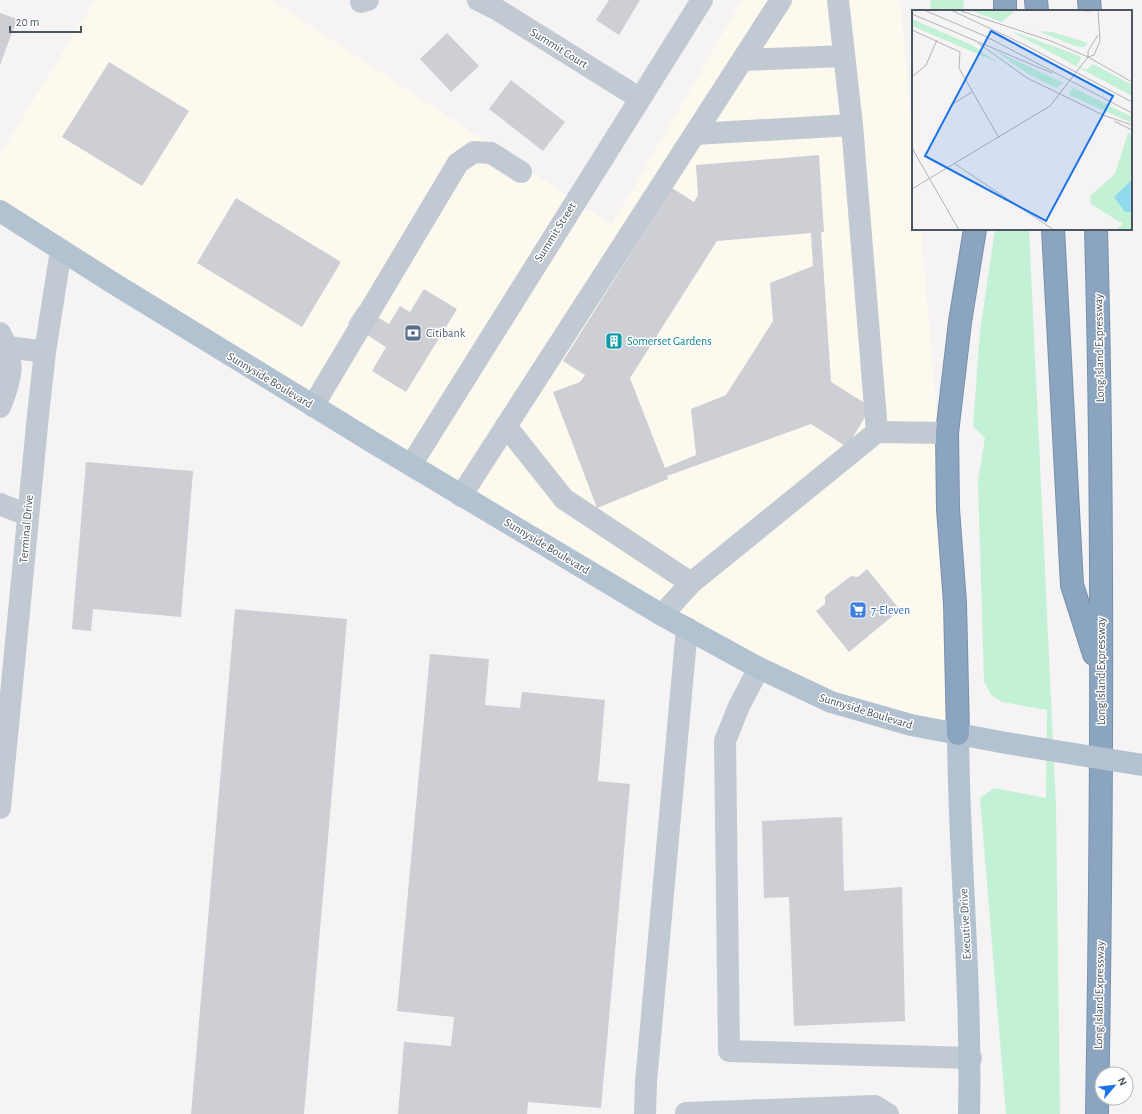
<svg xmlns="http://www.w3.org/2000/svg" width="1142" height="1114" viewBox="0 0 1142 1114" font-family="'Alegreya Sans',sans-serif">
  <style>
    .commercial { fill: #fdf9ef }
    .green { fill: #c3f1d5 }
    .building { fill: #cdcfd5; fill-rule: evenodd }
    .lines { fill: none; stroke-linecap: round; stroke-linejoin: round }
    .highway-casing { stroke: #7690ad; stroke-width: 24 }
    .minor { stroke: #c1cad2; stroke-width: 22 }
    .major { stroke: #b3c2d1; stroke-width: 22 }
    .highway { stroke: #8ba5c1; stroke-width: 22 }
    .major-bridge { stroke: #b3c2d1; stroke-width: 22 }
    .labels { text-anchor: middle; dominant-baseline: central; stroke-width: 3; stroke-linejoin: round; paint-order: stroke }
    .street-label { font-size: 12px; fill: #4a5661; stroke: #fff }
    .service-label { font-size: 12px; fill: #4e5e75; stroke: #fff; text-anchor: start }
    .culture-label { font-size: 12px; fill: #0d838f; stroke: #fff; text-anchor: start }
    .shop-label { font-size: 12px; fill: #366cbe; stroke: #fff; text-anchor: start }
    .inset-road { fill: none; stroke: #b1b4b9; stroke-width: 1 }
    .view { fill: #1a73e8; fill-opacity: 0.15; stroke: #1a73e8; stroke-width: 2 }
    .inset-edge { fill: none; stroke: #4a5661; stroke-width: 2 }
  </style>
  <rect width="100%" height="100%" fill="#f5f3f3"/>
  <!-- commercial -->
  <polygon class="commercial" points="95,0 272,0 612,225 742,0 900,0 913,144 913,229 921,229 938,426 951,741 824,703 0,208 0,154"/>
  <!-- green -->
  <g class="green">
    <polygon points="930,0 964,0 963,11 931,11"/>
    <polygon points="995,229 1029,229 1056,807 1060,1114 1006,1114 980,798 994,788 1046,798 1047,710 1002,702 991,695 984,681 978,481 985,438 973,426 980,332"/>
  </g>
  <!-- building -->
  <g class="building">
    <polygon points="609,0 640,0 619,35 596,20"/>
    <polygon points="0,13 17,19 0,65"/>
    <polygon points="447,33 479,66 451,92 420,59"/>
    <polygon points="109,62 189,111 142,186 62,137"/>
    <polygon points="511,80 565,122 543,151 489,109"/>
    <path d="M819,155l5,77h-3l10,150 40,25 -24,40 -36,-23 -144,52 1,3 -71,29 -44,-116 27,-10 5,-7 -22,-14 109,-173 22,14 4,-7 -2,-30zM811,233l2,33 -43,17 3,38 -47,74 -35,14 5,46 -31,13 -35,-90 87,-137z"/>
    <polygon points="236,198 341,262 302,327 197,263"/>
    <polygon points="424,289 457,309 406,392 372,371 386,347 348,323 359,306 389,324 400,306 410,312"/>
    <polygon points="86,462 193,471 181,617 93,609 91,631 72,629"/>
    <polygon points="867,569 900,610 849,652 816,611 825,604 825,596 851,576 858,577"/>
    <polygon points="235,609 347,619 304,1114 191,1114"/>
    <polygon points="430,654 489,659 485,705 520,708 522,692 605,700 598,781 630,784 601,1108 528,1102 527,1114 398,1114 404,1042 451,1046 454,1017 397,1011"/>
    <polygon points="842,817 844,891 902,887 905,1021 794,1026 789,897 764,898 762,821"/>
  </g>
  <g class="lines">
    <!-- highway casing -->
    <g class="highway-casing">
      <g id="highway">
        <polyline points="1036,0 1037,11"/>
        <polyline points="1089,0 1090,11"/>
        <polyline points="1005,11 1005,0"/>
        <polyline points="1053,229 1072,585 1094,654"/>
        <path d="M1096,229c8,295 6,590 1,885"/>
        <polyline points="958,734 955,603 948,509 947,433 960,322 975,229"/>
      </g>
    </g>
    <!-- minor -->
    <g class="minor">
      <polyline points="478,0 498,10 639,98"/>
      <polyline points="838,0 852,125 877,432"/>
      <polyline points="361,2 368,0"/>
      <polyline points="743,60 844,56"/>
      <polyline points="695,134 852,125"/>
      <path d="M0,333c16,28 12,45 0,74"/>
      <polyline points="8,347 45,352"/>
      <polyline points="313,406 458,163 474,152 491,153 521,172"/>
      <polyline points="506,426 564,499 691,583"/>
      <polyline points="411,465 702,0"/>
      <polyline points="461,496 781,0"/>
      <polyline points="0,504 27,515"/>
      <polyline points="662,615 691,583 877,432 947,433"/>
      <polyline points="759,668 739,706 725,741 729,1051 971,1058"/>
      <polyline points="0,808 38,415 45,352 61,250"/>
      <polyline points="645,1114 646,1082 687,628"/>
      <polyline points="686,1114 686,1113 875,1106 888,1114"/>
    </g>
    <!-- major -->
    <g class="major">
      <polyline points="0,211 113,283 374,443 662,615 759,668 831,702 911,725 1006,743"/>
      <path d="M958,734c1,127 14,253 11,380"/>
    </g>
    <!-- highway -->
    <use href="#highway" class="highway"/>
    <!-- major-bridge -->
    <polyline class="major-bridge" points="1006,743 1142,765"/>
  </g>
  <!-- icons -->
  <defs>
    <g id="bank-square" transform="scale(0.9)"><rect x="-9" y="-9" width="18" height="18" rx="4" fill="#5c6f8a" stroke="#fff"/><path d="M-6-4H6V4H-6ZM0-2.3a2.3 2.3 0 1 0 0 4.6a2.3 2.3 0 1 0 0-4.6Z" fill="#fff"/></g>
    <g id="building-square" transform="scale(0.9)"><rect x="-9" y="-9" width="18" height="18" rx="4" fill="#0f9aa8" stroke="#fff"/><path d="M-4-6H4V6H1V3H-1V6H-4ZM-2.5-4.3h1.7v1.8h-1.7ZM.8-4.3h1.7v1.8H.8ZM-2.5-1h1.7V.8h-1.7ZM.8-1h1.7V.8H.8Z" fill="#fff"/></g>
    <g id="supermarket-square" transform="scale(0.9)"><rect x="-9" y="-9" width="18" height="18" rx="4" fill="#3f7fe0" stroke="#fff"/><path d="M-6-5.5h2.5l.6 2H6L4.5 2H-2.5L-4.4-4H-6ZM-1.5 3.2a1.3 1.3 0 1 0 .1 0ZM3 3.2a1.3 1.3 0 1 0 .1 0Z" fill="#fff"/></g>
  </defs>
  <g fill-rule="evenodd">
    <use href="#bank-square" x="413" y="333"/>
    <use href="#building-square" x="614" y="341"/>
    <use href="#supermarket-square" x="858" y="610"/>
  </g>
  <g class="labels">
    <!-- street labels -->
    <g class="street-label">
      <text transform="translate(559 48) rotate(32)">Summit Court</text>
      <text transform="translate(555 232) rotate(-58)">Summit Street</text>
      <text transform="translate(1099 348) rotate(-91)">Long Island Expressway</text>
      <text transform="translate(270 380) rotate(31)">Sunnyside Boulevard</text>
      <text transform="translate(26 529) rotate(-85)">Terminal Drive</text>
      <text transform="translate(547 546) rotate(31)">Sunnyside Boulevard</text>
      <text transform="translate(1101 671) rotate(-90)">Long Island Expressway</text>
      <text transform="translate(866 711) rotate(17)">Sunnyside Boulevard</text>
      <text transform="translate(965 924) rotate(-93)">Executive Drive</text>
      <text transform="translate(1099 995) rotate(-89)">Long Island Expressway</text>
    </g>
    <!-- service labels -->
    <g class="service-label">
      <text x="426" y="333">Citibank</text>
    </g>
    <!-- culture labels -->
    <g class="culture-label">
      <text x="627" y="341">Somerset Gardens</text>
    </g>
    <!-- shop labels -->
    <g class="shop-label">
      <text x="871" y="610">7-Eleven</text>
    </g>
  </g>
  <!-- overview -->
  <g transform="translate(912 10)">
    <rect width="220" height="220" fill="#f5f3f3"/>
    <path d="M57,0h45v2l-12,10zM0,9l60,26 27,18 -87,-37zM99,21l69,25 1,3 -4,6 9,5 7,-6 39,21v11zM126,21l14,1 36,11 -4,4 -9,-1zM82,40l80,38 58,29v6l-63,-28 3,-7 -9,-5 -7,5 -28,-14zM216,123l4,2v95h-16l7,-6 -32,-20 -1,-8 25,-22z" fill="#c3f1d5"/>
    <path d="M220,170v32h-7l-11,-15z" fill="#90daee"/>
    <path class="inset-road" d="M12,0l61,26 147,77M39,0l74,35 107,57M49,1l90,30 37,16M173,1l24,-1M0,4l140,59M0,20l48,22 -1,16 40,70M66,33l49,35 33,16M176,47l6,-2 6,-14 -2,-31M176,47l44,25M0,67l14,-12 11,-25M148,84l45,22M191,105l29,10M34,107l5,-12 21,-13M202,111l18,9M0,138l47,82M43,154l99,66M0,179l138,-83 38,-49v-6l10,-16"/>
    <path class="view" d="M79,21l122,65 -67,125 -121,-65z"/>
    <rect width="220" height="220" class="inset-edge"/>
  </g>
  <!-- north arrow -->
  <g transform="translate(1114 1086) rotate(62)"><circle r="19" fill="#ffffff" stroke="#b7bbc0"/>
  <path d="M0-3L7 15L0 10L-7 15Z" fill="#1a73e8"/>
  <text y="-6" font-size="11" font-weight="bold" text-anchor="middle" fill="#4a5661">N</text>
  </g>
  <!-- scale -->
  <path d="M10 26v6h71v-6" fill="none" stroke="#4a5661" stroke-width="2"/>
  <text x="16" y="26" font-size="12" fill="#4a5661" stroke="#ffffff" stroke-width="3" paint-order="stroke">20 m</text>
</svg>
